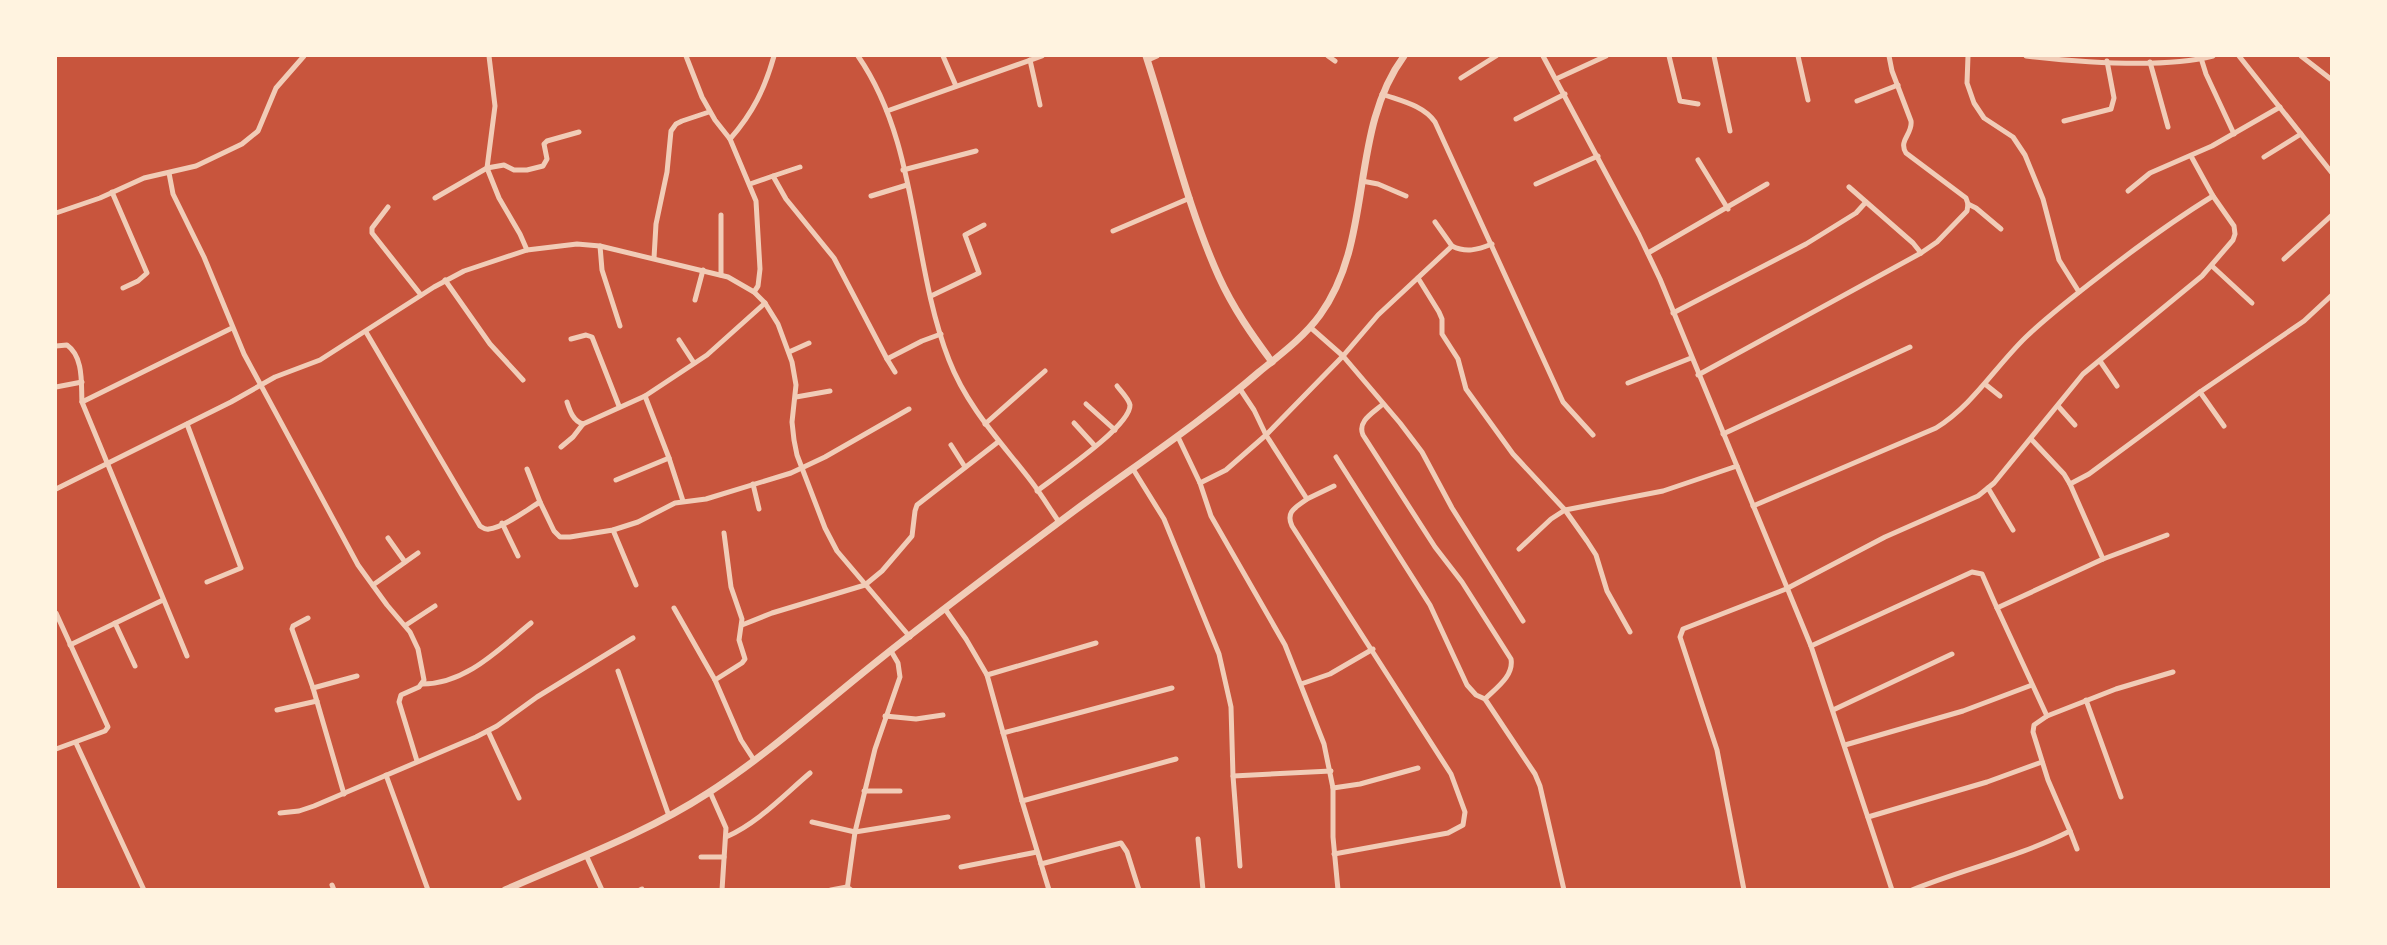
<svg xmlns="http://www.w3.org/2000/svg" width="2387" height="945" viewBox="0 0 2387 945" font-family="Figtree,sans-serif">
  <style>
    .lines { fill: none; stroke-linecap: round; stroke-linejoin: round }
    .minor { stroke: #f1ccb7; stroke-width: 5 }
    .tertiary { stroke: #f1ccb7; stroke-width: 7 }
  </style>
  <rect width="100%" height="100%" fill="#c8553d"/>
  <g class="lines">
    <!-- minor -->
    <g class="minor">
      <polyline points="489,56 495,106 487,168 499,198 520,234 527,250"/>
      <polyline points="686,56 702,97 715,120 730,139 756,201 760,269 758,286 754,292"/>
      <path d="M858,56c61,88 53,207 91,304 18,47 52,82 82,121 10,13 19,28 28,41"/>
      <polyline points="943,56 956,86"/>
      <polyline points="1328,56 1335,61"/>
      <polyline points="1543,56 1639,235 1660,279 1811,646 1892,890"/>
      <polyline points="1669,56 1680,101 1698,104"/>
      <polyline points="1714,56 1730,131"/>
      <polyline points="1798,56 1808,100"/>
      <polyline points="1968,56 1967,83 1974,103 1984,118 2013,137 2025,155 2043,199 2059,260 2079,292"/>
      <path d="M2026,56c53,6 136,13 187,0"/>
      <polyline points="2239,56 2332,173"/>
      <polyline points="2301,56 2332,80"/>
      <polyline points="2201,58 2206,74 2234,134"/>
      <polyline points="1030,60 1040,105"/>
      <polyline points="1148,60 1157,56"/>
      <polyline points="2150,62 2168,127"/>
      <polyline points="1461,78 1496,56"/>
      <polyline points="1556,79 1606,56"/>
      <path d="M1382,94c19,7 41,11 53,28l128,280 30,33"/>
      <polyline points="1857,101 1898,85"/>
      <polyline points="887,111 1042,56"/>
      <polyline points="1516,119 1565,94"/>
      <polyline points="2064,121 2111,109 2114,98 2107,61"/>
      <path d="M730,139c23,-26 35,-51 44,-83"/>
      <polyline points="2264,157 2301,134"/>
      <polyline points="1698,160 1728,209"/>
      <polyline points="903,170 976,151"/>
      <polyline points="169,173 173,194 204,257 244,354 358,565 387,605 410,632 418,649 424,680 419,687 401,695 399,702 417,761"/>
      <polyline points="773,176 800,167"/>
      <polyline points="1362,181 1378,184 1406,196"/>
      <polyline points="750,184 773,176 786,199 834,258 887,359 922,341 941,334"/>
      <polyline points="1536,184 1598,156"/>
      <polyline points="1849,187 1913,243 1921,253"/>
      <polyline points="2128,191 2150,173 2212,146 2280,107"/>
      <polyline points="112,192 147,273 138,281 123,288"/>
      <polyline points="871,196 907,185"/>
      <polyline points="435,198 487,168 504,165 514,170 527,170 543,166 547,159 544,144 547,141 579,132"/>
      <polyline points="1968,204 1976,208 2001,229"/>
      <polyline points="388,207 372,228 372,233 421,295"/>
      <polyline points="56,213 100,198 144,178 196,166 242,144 258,131 276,88 304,56"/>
      <polyline points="1435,222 1452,246"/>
      <polyline points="1113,231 1190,198"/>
      <polyline points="600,246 602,270 620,326"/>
      <polyline points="1648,253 1767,184"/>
      <polyline points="654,258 656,224 667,172 671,131 676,124 682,121 709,112"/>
      <polyline points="2284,259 2332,215"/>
      <polyline points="2212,266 2252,303"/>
      <polyline points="721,275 721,215"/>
      <polyline points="1418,278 1439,312 1442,319 1442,334 1458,359 1466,389 1513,454 1565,510 1587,541 1596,555 1607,591 1630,632"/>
      <polyline points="445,280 490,344 523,380"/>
      <polyline points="931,296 979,273 965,235 984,225"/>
      <polyline points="695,300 703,270"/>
      <polyline points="1673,313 1806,244 1856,213 1866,202"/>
      <polyline points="1310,327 1343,356 1400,423 1422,452 1452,508 1523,621"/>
      <path d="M366,332l114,194c3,2 5,4 9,3 14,-1 39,-20 51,-27l14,29 6,6h10l43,-7 25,-8 37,-19 31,-4 85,-26 34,-16 84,-48"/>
      <polyline points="571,339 586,335 592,337 619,406"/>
      <polyline points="679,340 694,363"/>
      <path d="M56,346l11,-1c17,12 14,39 15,57l105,254"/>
      <polyline points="789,352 809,343"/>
      <polyline points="887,359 895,372"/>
      <polyline points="2100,361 2117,386"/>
      <path d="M1698,375l223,-122 16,-11 30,-31 1,-7 -2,-6 -60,-45c-8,-13 7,-19 5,-32l-19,-50 -3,-15"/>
      <polyline points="1628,383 1691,358"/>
      <polyline points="1985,384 2000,396"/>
      <polyline points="56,387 82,382"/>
      <path d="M1240,389l14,21 12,25 41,64c-10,8 -22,12 -15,27l159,248 14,38 -2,13 -15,8 -114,21"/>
      <polyline points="2200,392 2224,426"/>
      <polyline points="645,396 669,458 683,501"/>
      <polyline points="796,397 830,391"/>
      <polyline points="82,402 232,328"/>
      <path d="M567,402c3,9 6,19 16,22"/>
      <polyline points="1086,404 1115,430"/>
      <path d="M1383,404c-10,9 -26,17 -20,31l72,112 27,35 49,77c3,17 -15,29 -26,40l50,75 5,12 24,104"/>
      <polyline points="2058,406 2075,425"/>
      <polyline points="1074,423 1095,446"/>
      <polyline points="187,424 241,568 207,582"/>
      <polyline points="985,424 1045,371"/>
      <polyline points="1723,434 1910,347"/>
      <polyline points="1178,437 1200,483 1211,516 1285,645 1324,744 1333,788 1333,837 1338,890"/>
      <polyline points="2031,439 2064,474 2070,484"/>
      <polyline points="951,445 965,467"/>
      <polyline points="561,447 573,437 583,424 645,396 707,355 765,303"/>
      <polyline points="1336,457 1430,605 1467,685 1476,695 1485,699"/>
      <polyline points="527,469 540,502"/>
      <polyline points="1133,469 1164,519 1219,654 1231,707 1233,776 1240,866"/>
      <polyline points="616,480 669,458"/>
      <path d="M1200,483l26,-13 40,-35 77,-79 35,-41 74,-69c14,7 25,4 40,-2"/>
      <polyline points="753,484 759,509"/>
      <polyline points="1988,488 2013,530"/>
      <polyline points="56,489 231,402 275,377 320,360 434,287 464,271 527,250 577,244 600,246 728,277 754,292 765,303 778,324 792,362 796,385 792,422 794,440 797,455 825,528 837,551 910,637"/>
      <path d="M1037,491c18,-14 94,-65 93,-86 -1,-6 -9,-14 -13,-19"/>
      <polyline points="1307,499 1334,486"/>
      <path d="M1753,506l183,-78c37,-23 59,-61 90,-91 23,-22 49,-42 75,-62 36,-28 73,-55 112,-79"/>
      <polyline points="502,523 518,556"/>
      <polyline points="613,530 636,585"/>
      <polyline points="388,538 405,562"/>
      <polyline points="1519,549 1551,519 1565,510 1663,491 1737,466"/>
      <polyline points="2103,559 2167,535"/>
      <polyline points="373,585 418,553"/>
      <polyline points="674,608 715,680 741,740 754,760"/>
      <polyline points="1997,608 2047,716"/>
      <polyline points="945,609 966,639 987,675 1022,801 1049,890"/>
      <polyline points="56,613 108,727 105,731 56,749"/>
      <polyline points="308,618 293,626 292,629 313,688 344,794"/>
      <polyline points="115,623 135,666"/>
      <polyline points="406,625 435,606"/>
      <polyline points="742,625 772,613 865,585 882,571 912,536 915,511 917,505 998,442"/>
      <polyline points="70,645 163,600"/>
      <polyline points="1811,646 1972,572 1982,574 1997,608 2103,559 2070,484 2089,474 2200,392 2304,321 2332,295"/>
      <polyline points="618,671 669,816"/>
      <polyline points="987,675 1096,643"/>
      <polyline points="715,680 742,663 745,659 739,640 742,619 731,587 724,533"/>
      <path d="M422,684c44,0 77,-35 109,-61"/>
      <polyline points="1301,684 1330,674 1373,649"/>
      <polyline points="313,688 357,676"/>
      <polyline points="2086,700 2121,797"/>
      <polyline points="277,710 317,701"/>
      <polyline points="1833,710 1952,654"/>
      <polyline points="885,716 916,719 943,715"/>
      <polyline points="488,731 519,798"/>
      <polyline points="1003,733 1172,688"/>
      <polyline points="76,743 144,890"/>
      <polyline points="1845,745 1963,711 2032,685"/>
      <polyline points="386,775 428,890"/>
      <polyline points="1233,776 1331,771"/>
      <polyline points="1333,788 1360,784 1418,768"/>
      <polyline points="864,791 900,791"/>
      <polyline points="710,792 726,828 722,890"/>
      <polyline points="1022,801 1176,759"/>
      <polyline points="280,813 299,811 314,806 476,737 497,726 537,697 633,638"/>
      <polyline points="1868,817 1987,782 2042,762"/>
      <polyline points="812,822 855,832 948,817"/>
      <polyline points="2070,831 2077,849"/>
      <path d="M726,837c32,-14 58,-42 84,-64"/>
      <polyline points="1198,839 1203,890"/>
      <polyline points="586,855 602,890"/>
      <polyline points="701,857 724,857"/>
      <polyline points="1041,864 1121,843 1127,852 1139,890"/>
      <polyline points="961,867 1037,852"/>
      <polyline points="332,885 334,890"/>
      <polyline points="640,890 642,889"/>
      <polyline points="831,890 847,887 851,890"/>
      <polyline points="847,890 855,832 875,749 900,677 898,663 891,651"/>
      <polyline points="1744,890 1717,750 1680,637 1683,629 1786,589 1885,537 1978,496 1994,483 2083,374 2202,276 2233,240 2235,234 2234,226 2213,196 2191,156"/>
      <path d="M1912,890c52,-21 107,-33 158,-59l-22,-51 -15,-48 1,-7 13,-9 69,-27 57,-17"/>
    </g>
    <!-- tertiary -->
    <g class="tertiary">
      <path d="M1146,56c24,73 41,150 73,221 14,31 33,58 53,85"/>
      <path d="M505,890c68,-30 140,-56 203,-97 59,-38 112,-86 167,-130 65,-52 132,-102 199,-152 62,-46 126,-88 185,-139 21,-17 45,-35 61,-57 55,-76 28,-183 84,-259"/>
    </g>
  </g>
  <!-- border -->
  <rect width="2387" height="945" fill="none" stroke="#fff3e0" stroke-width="114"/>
</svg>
